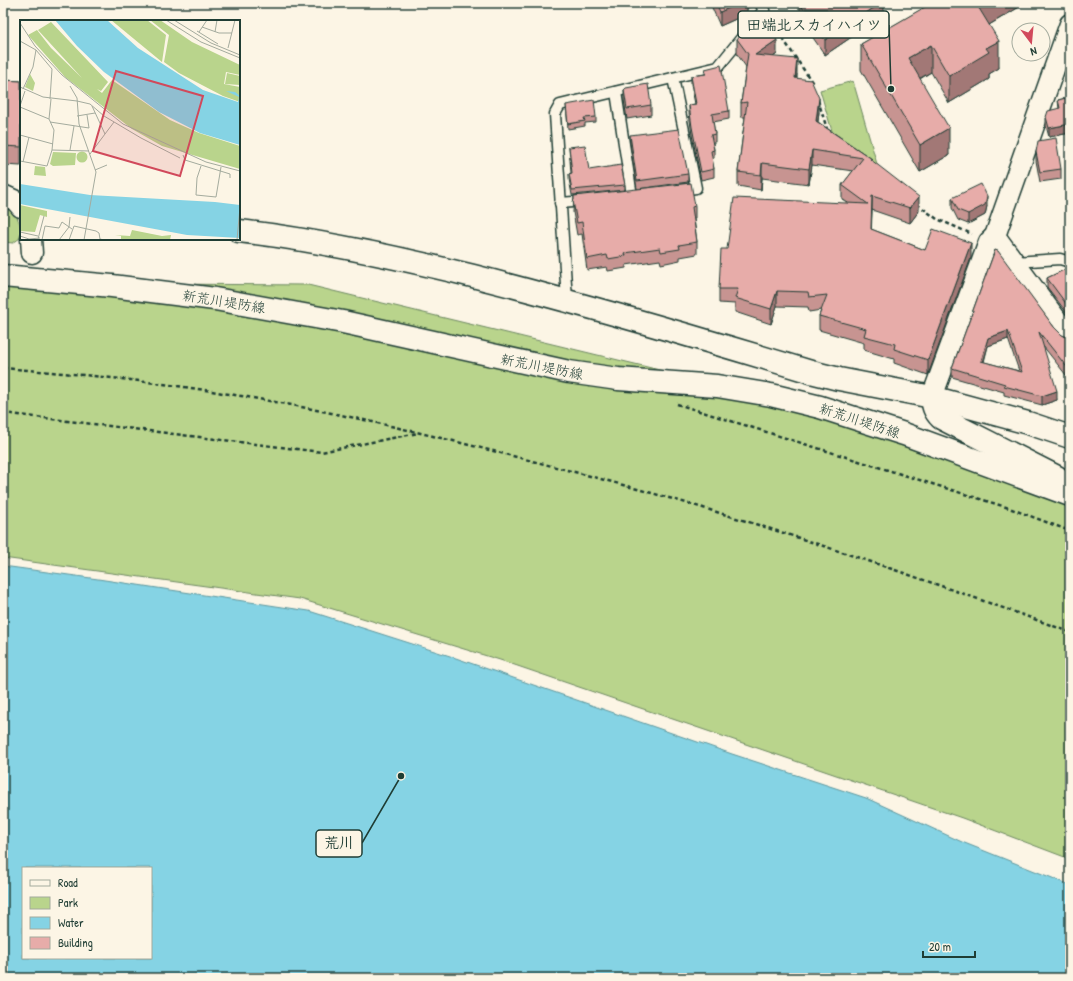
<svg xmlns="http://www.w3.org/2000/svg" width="1073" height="981" viewBox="0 0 1073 981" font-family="'Patrick Hand','Klee One',sans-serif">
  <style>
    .green { fill: #b9d48c; stroke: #6c8860 }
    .water { fill: #85d3e4; stroke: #5c979e; fill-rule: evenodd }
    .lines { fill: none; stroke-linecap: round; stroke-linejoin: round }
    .lane-casing { stroke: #1f3d34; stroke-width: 13 }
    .street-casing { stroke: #1f3d34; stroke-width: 23 }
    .secondary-casing { stroke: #1f3d34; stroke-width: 25 }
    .path { stroke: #1f3d34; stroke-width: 2.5; stroke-dasharray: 4 3; stroke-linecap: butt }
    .lane { stroke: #fcf5e5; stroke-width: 10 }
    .street { stroke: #fcf5e5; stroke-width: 20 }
    .secondary { stroke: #fcf5e5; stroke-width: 22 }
    .wall { fill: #c79491; stroke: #1f3d34; fill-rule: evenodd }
    .shaded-wall { fill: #a27876; stroke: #1f3d34 }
    .building { fill: #e7aca9; stroke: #1f3d34; fill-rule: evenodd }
    .labels { text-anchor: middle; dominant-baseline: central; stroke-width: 3.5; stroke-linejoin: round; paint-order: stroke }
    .street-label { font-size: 14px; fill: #1f3d34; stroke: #fcf5e5 }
    .inset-road { fill: none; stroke: #a4ab9e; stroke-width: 1 }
    .view { fill: #d1495b; fill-opacity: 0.15; stroke: #d1495b; stroke-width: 2 }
    .inset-edge { fill: none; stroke: #1f3d34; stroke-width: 2 }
    .leader { fill: none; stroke: #1f3d34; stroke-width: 1.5 }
    .callout-dot { fill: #1f3d34; stroke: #fcf5e5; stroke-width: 1.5 }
    .callout { fill: #fcf5e5; stroke: #1f3d34; stroke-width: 1.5 }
    .callout-label { font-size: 15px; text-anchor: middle; font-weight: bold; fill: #1f3d34 }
  </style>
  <rect width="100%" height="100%" fill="#fcf5e5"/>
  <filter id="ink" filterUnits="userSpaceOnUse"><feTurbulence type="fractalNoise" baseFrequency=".025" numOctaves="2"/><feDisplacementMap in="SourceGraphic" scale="8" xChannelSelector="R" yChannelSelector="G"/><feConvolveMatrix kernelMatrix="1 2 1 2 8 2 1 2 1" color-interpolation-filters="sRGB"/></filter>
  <g filter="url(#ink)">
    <!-- green -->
    <g class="green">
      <polygon points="853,81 879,171 834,138 820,90"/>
      <path d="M3,206c15,8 19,16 17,32l-7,5 -10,-1z"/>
      <polygon points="3,283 308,285 701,380 1017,482 1070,504 1070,859 962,818 500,660 300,599 3,558"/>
    </g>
    <!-- water -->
    <path class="water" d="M3,566l95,13 211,32 141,45 282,98 134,44 96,44 108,43v93h-1067zM23,868h128v90h-128z"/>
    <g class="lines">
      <!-- lane casing -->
      <g class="lane-casing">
        <g id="lane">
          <polyline points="673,78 696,188 680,190"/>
          <polyline points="616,92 632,196"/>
          <polyline points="560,203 586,201"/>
          <polyline points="1015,262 1060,259 1070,262"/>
          <polyline points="567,300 555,114 560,105 718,67 764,10 760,3"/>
        </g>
      </g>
      <!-- street casing -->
      <g class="street-casing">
        <g id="street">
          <polyline points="3,195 16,201 21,207"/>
          <polyline points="995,236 1062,327 1070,335"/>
          <polyline points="31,239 32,253"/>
          <polyline points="932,397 989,242 995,236 1070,24"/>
        </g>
      </g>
      <!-- secondary casing -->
      <g class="secondary-casing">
        <g id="secondary">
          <path d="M239,231c79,9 157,26 234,45 114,29 226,62 338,96l28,7 93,18 96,26 42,14"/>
          <polyline points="3,276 112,286 215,299 343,322 569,372 618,379 717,386 771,395 820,407 904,434 1070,495"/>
          <path d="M932,397c1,9 2,14 9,21l116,59"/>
        </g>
      </g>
      <!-- path -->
      <g class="path">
        <polyline points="771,21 812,82 813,85"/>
        <polyline points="818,100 827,129"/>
        <polyline points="917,204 937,219 972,234"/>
        <path d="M3,368c75,6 151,13 226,26 87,14 174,34 260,56 96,24 193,50 288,81 98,31 196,66 293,101"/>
        <polyline points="677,404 1009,508 1070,531"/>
        <polyline points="3,413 321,452 418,433"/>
      </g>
      <!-- lane -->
      <use href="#lane" class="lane"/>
      <!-- street -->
      <use href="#street" class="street"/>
      <!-- secondary -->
      <use href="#secondary" class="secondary"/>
    </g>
    <!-- wall -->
    <g class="wall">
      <polygon points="710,3 752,3 752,6 747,8 747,14 720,26"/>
      <polygon points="884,3 884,15 825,55 800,19 800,4"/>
      <polygon points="924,3 1026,3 989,25 999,68 989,74 989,79 949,103 931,72 920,79 949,155 920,172 861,70 861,44 924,8"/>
      <polygon points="737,39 777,54 773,57 797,74 797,78 819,112 818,122 872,159 872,161 919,211 910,223 872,210 871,229 925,250 971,258 928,375 894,363 894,359 864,350 864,343 819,330 819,316 821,310 809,312 808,307 777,306 771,324 735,312 735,304 719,303 719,289 727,249 848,203 842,199 842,185 853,171 812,165 809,184 762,178 761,190 738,186 738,172 745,117 741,117 741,103 746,67 737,54"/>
      <polygon points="705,69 729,111 729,119 713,122 715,134 715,142 713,142 714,150 714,158 712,159 714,169 714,177 701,180 692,135 689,113 689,105 695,104 691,84 691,76 705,74"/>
      <polygon points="3,80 21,81 21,166 3,165"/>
      <polygon points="624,90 651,105 651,115 627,119 624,100"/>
      <polygon points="1070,97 1070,133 1049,137 1046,126 1046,117 1059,109 1058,100"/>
      <polygon points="566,105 596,117 596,122 585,123 585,126 568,129"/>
      <polygon points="630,135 688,174 688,182 637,189 630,143"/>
      <polygon points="569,147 589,170 625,185 625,190 572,195 569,179 569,174 571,173"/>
      <polygon points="1036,152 1061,169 1061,179 1040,182 1036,161"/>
      <polygon points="574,196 695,206 695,218 694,218 697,242 697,254 680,257 680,260 661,264 660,260 626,265 626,268 608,271 607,267 587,270 582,234 577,235 573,212"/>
      <polygon points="952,198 987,206 985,215 968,224 958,220 952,208"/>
      <path d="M995,250l59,77 8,8 5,2 3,1v42l-27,-34 14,54 -15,5 -38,-10v-3l-52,-15v-9zM1008,339l11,32 -35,-9 4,-16z"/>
      <polygon points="1070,267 1070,317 1047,287 1047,278"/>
    </g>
    <!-- shaded-wall -->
    <g class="shaded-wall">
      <polygon points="740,3 752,3 752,6 747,8 747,14 720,26 720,12"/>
      <polygon points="881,3 884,3 884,15 825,55 825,40"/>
      <polygon points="980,3 1026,3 977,32 977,5"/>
      <polygon points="777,40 777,54 755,70 755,55"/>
      <polygon points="999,41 999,68 989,74 989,79 949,103 949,76 986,48"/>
      <polygon points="931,45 931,72 908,85 908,58"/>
      <polygon points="797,59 797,74 795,92 795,78"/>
      <polygon points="819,98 819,112 816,135 816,121"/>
      <polygon points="1070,124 1070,133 1049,137 1049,128"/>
      <polygon points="949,128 949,155 920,172 920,145"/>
      <polygon points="812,150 812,165 809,184 809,169"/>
      <polygon points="762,163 762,178 761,190 761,175"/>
      <polygon points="872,196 872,210 871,243 871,229"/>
      <polygon points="987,196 987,206 985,215 968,224 968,214"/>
      <polygon points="919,197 919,211 910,223 910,208"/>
      <polygon points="971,243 971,258 928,375 928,360"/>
      <polygon points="777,291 777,306 771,324 771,309"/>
      <polygon points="1008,331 1008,339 988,346 981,370 981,361 988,338"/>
      <polygon points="1057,391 1057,400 1042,405 1042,396"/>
    </g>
    <!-- building -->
    <g class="building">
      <polygon points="716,3 740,3 720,12"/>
      <polygon points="802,3 881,3 825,40 800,4"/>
      <polygon points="930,3 980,3 977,5 999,41 986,48 989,52 949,76 931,45 908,58 949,128 920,145 861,44 930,4"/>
      <polygon points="762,19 777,40 755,55 797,59 795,78 811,80 819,98 816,121 872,159 870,159 919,197 910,208 872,196 871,229 925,250 933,229 971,243 928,360 894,349 895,344 864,336 866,329 819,316 827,295 809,297 808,292 777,291 771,309 735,298 738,289 719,289 721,249 727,249 734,198 868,204 842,185 863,158 812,150 809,169 762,163 761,175 738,172 747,102 741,103 748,54 737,39 741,34"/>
      <polygon points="721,65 729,111 712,114 715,134 711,135 714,150 711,151 714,169 701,172 692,127 689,105 696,104 691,76 706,74 705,69"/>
      <polygon points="3,80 21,81 21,147 3,146"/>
      <polygon points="648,84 651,105 627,109 624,90 626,88"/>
      <polygon points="1070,97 1070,124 1049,128 1046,117 1048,111 1060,108 1058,100"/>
      <polygon points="594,100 596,117 584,118 585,121 568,124 566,105"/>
      <polygon points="679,129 688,174 637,181 630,135"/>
      <polygon points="1056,138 1061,169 1040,172 1036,152 1038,141"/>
      <polygon points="585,145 589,170 621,165 625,185 572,190 569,174 572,173 569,147"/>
      <polygon points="691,183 695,206 692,207 697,242 679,245 680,249 661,252 660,248 625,253 626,256 608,259 607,255 587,259 582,222 577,223 573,201 574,200 574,196"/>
      <polygon points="981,184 987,196 985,205 968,214 958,210 952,198"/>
      <path d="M995,250l3,1 56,76 8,8 5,2 3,1v33l-31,-39 18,59 -15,5 -38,-10 1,-2 -53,-16zM1008,331l14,41 -41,-11 7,-23z"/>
      <polygon points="1070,267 1070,309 1047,278"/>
    </g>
  </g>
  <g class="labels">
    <!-- street labels -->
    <g class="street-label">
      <text transform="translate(224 301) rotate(9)">新荒川堤防線</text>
      <text transform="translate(542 366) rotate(11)">新荒川堤防線</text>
      <text transform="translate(860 420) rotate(18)">新荒川堤防線</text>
    </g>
  </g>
  <!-- overview -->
  <g transform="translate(20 20)">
    <rect width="220" height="220" fill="#fcf5e5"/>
    <path d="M91,0h36l19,15 -4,27zM130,0h10l32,22 48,23v10l-14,-3 -2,12 16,3v15l-17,-6 -44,-23 -15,-11 5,-27zM31,2l57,60 -7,9 -4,-2 5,4 10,-13 58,40 29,13 41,13v23l-78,-23 -30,-17 -67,-52 -37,-42 9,-5 14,18 31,30 -44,-48zM207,53l13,3v9l-15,-1zM10,54l5,9 -2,8 -8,-4zM56.5 137a5.5 5.5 0 1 1 11 0a5.5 5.5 0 1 1-11 0ZM33,132l23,1 -1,12 -22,1 -3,-2zM15,146l10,1 1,9 -12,-1zM0,185l27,6v6l-7,-2 -5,17 -15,-1zM112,210l30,6 9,-1 -1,5h-49v-4l-6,-1 15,1z" fill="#b9d48c"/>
    <path d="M35,0h52l31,28 65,42 35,12 1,-5 -13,-6 9,1 5,4v49l-40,-12 -41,-21 -55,-40 -27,-26zM0,164l70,11 125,7 25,3v33l-53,-3 -167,-31z" fill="#85d3e4"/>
    <path class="inset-road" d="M146,0l35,22 39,16M154,0l37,23 29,12M0,3l15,23 27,29 61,49 83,38 34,9M182,7l17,6h13M177,11l21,13M179,12l8,-12M195,12l2,-12M0,21l16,9 -3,17 -10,22M208,28l7,-28M16,30l16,19 -2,30M50,66l7,12 2,26 17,48 -12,68M0,67l23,10 34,4M31,79l-2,20 5,11 -2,20M57,81l13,3 14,12 37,22 39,20M0,86l5,-15M72,86l13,28M0,87l29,12M57,96l18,-3M30,102l39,6 -2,-13M0,115l33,9M50,130l4,-24M70,134l24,-32M163,135l2,5 45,14v4M0,141l27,5 5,-16 37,1M3,142l6,-25M181,146l-4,12 -1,17 20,2 5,-30M75,150l12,-5M0,212l18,4M0,216l9,3 11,-1M18,219l6,-23M22,220l3,-14 14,2 3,-6 10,7M39,220l10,-13 1,-10M49,220l5,-14 22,5 3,2 1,6 4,1M217,220l3,-33"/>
    <path class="view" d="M96,51l87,25 -23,80 -87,-25z"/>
    <rect width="220" height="220" class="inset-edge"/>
  </g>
  <!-- callouts -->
  <path class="leader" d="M891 89L889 25M401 776L362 843"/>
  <g class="callout-dot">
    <circle cx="891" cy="89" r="4"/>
    <circle cx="401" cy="776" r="4"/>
  </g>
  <g class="callout">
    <rect x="738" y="11" width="151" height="27" rx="4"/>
    <rect x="316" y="830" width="46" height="27" rx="4"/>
  </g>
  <g class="callout-label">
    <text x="814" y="30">田端北スカイハイツ</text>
    <text x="339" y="848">荒川</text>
  </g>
  <!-- margin -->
  <rect width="1073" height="981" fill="none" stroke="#fcf5e5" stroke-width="16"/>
  <rect x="8" y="8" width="1057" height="965" fill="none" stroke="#1f3d34" stroke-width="1.5" filter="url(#ink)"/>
  <!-- legend -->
  <rect x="22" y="867" width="130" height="92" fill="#fcf5e5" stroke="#a4ab9e"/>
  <rect x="30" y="880" width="20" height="6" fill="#fcf5e5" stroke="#a4ab9e"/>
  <text x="58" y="887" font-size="12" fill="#1f3d34">Road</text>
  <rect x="30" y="897" width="20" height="12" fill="#b9d48c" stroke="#a4ab9e"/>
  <text x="58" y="907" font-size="12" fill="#1f3d34">Park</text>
  <rect x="30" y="917" width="20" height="12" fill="#85d3e4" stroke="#a4ab9e"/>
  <text x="58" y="927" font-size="12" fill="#1f3d34">Water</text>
  <rect x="30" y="937" width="20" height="12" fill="#e7aca9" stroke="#a4ab9e"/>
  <text x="58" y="947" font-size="12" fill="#1f3d34">Building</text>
  <!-- north arrow -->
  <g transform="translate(1031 42) rotate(164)"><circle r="19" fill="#fcf5e5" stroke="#a4ab9e"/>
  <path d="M0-3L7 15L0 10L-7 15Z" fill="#d1495b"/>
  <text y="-6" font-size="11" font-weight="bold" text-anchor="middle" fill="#1f3d34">N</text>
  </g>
  <!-- scale -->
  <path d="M923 951v6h52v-6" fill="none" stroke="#1f3d34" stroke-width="2"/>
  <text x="929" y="951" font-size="12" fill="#1f3d34" stroke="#fcf5e5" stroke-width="3" paint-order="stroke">20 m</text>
</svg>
